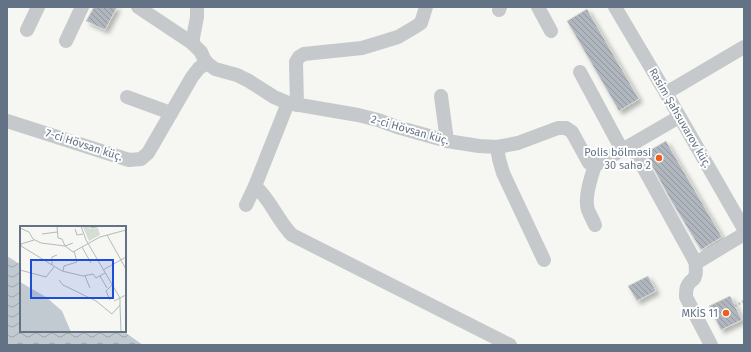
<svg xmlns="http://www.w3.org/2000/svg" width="751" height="352" viewBox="0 0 751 352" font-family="'Fira Sans',sans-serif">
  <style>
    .water { fill: url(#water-waves) }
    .building { fill: url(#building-back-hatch); stroke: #d7d7d5; filter: url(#shadow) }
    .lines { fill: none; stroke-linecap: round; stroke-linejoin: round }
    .path { stroke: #bfc0c3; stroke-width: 2.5; stroke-dasharray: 2 2; stroke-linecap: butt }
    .minor { stroke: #c5c9cc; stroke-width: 14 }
    .poi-dot { fill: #ec601c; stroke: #fff; stroke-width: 1.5 }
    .labels { text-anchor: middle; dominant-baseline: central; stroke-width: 4; stroke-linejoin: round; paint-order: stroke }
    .street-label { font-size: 11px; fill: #637385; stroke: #fff }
    .poi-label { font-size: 11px; fill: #637385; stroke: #fff; text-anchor: end }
    .inset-road { fill: none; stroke: #b2bac0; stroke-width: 1 }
    .view { fill: #1d4ed8; fill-opacity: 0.15; stroke: #1d4ed8; stroke-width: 2 }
    .inset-edge { fill: none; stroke: #637385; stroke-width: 2 }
  </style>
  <defs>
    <pattern id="water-waves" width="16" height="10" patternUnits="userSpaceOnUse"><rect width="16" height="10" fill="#c1cad0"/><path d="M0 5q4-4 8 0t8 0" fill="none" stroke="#a0a8ae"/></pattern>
    <pattern id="building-back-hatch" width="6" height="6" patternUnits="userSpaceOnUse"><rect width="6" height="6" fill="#b0b6bd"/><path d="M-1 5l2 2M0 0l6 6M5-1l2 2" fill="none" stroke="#93989f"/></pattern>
    <filter id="shadow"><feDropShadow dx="3.5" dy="3.5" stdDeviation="2" flood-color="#0004"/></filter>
  </defs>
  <rect width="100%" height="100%" fill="#f6f6f2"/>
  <!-- water -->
  <polygon class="water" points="7,256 21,265 21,331 123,331 143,345 7,345"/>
  <!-- building -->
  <g class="building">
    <polygon points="94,7 117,7 105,30 86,21"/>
    <polygon points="587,9 639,99 619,111 567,21"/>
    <polygon points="666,141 722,237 701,250 670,199 645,153"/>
    <polygon points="648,276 656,291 637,301 628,286"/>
    <polygon points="730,296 742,320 721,330 709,306"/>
  </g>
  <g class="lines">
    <!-- path -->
    <polyline class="path" points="735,306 744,301"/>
    <!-- minor -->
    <g class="minor">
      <polyline points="138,7 192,43 201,52 204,59 207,63 215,69 237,75 249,81 274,97 288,103 358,115 378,120 397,127 447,141 479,146 497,147 518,143 558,128 566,128 572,132 589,163 595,165 610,157 679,117"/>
      <polyline points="538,7 551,31"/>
      <polyline points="615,7 666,93 744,229"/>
      <polyline points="499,10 500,7"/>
      <polyline points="27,30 38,7"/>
      <polyline points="66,41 82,7"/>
      <polyline points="192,43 197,17 197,7"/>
      <polyline points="580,72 622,150"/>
      <polyline points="666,93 744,47"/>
      <polyline points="441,96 447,141"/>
      <polyline points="127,97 171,113"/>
      <polyline points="297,105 296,62 299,57 304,54 362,48 398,37 415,27 421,23 426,7"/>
      <polyline points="7,121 129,160 141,159 148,153 192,77 199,68 207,63"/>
      <polyline points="631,145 696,263"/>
      <polyline points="497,147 499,159 503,173 544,260"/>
      <path d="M595,165c-4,13 -11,32 -7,45 2,5 5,10 7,15"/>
      <path d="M255,186c16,14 22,34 37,49l218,110"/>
      <polyline points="246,205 255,186 288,103"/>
      <path d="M711,345l-25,-48c0,-7 0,-11 5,-16 2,-1 4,-3 4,-5 2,-3 0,-9 1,-13l48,-29"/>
    </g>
  </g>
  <!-- markers -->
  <g class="poi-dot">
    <circle cx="659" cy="158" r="4"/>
    <circle cx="726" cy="313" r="4"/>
  </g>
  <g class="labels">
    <!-- street labels -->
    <g class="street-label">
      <text transform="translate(680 118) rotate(60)">Rasim Şahsuvarov küç.</text>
      <text transform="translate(410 130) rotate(16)">2-ci Hövsan küç.</text>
      <text transform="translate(84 145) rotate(18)">7-ci Hövsan küç.</text>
    </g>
    <!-- poi labels -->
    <g class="poi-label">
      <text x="651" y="152">Polis bölməsi<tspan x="651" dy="13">30 sahə 2</tspan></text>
      <text x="718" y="313">MKİS 11</text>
    </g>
  </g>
  <!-- overview -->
  <g transform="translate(20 226)">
    <rect width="106" height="106" fill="#f6f6f2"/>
    <path d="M68,0l2,3 8,-1 2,7 -11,6 -6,-14z" fill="#d6ded3"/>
    <path d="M0,56l26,15 16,14 9,21h-51z" fill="#c1cad0"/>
    <path class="inset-road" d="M37,0l1,12 4,1 3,7 8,-3M61,0l5,14 34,58M70,0l1,2 10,-2M0,2l9,4 4,7 8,4 24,3 8,6 27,-15 26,-7M55,3l2,6 6,-1M22,8l15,-2M87,9l19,34M0,13l1,7 41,25 21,5 10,-2 3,4 9,-5M1,18l13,-4M62,21l9,16M32,39v-8l5,-2M0,44l26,7 8,-10M83,44l23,-13M43,45l1,-5 13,-4 -3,-11M65,50l5,12M80,50l7,12M39,54l4,5 33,16 16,13 8,-9v-7M90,74l-4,-9 6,-6M94,75l12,-6M100,79l1,27"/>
    <path class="view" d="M11,34h82v38h-82z"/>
    <rect width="106" height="106" class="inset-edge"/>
  </g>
  <!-- border -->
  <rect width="751" height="352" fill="none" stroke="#637385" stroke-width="16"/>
</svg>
